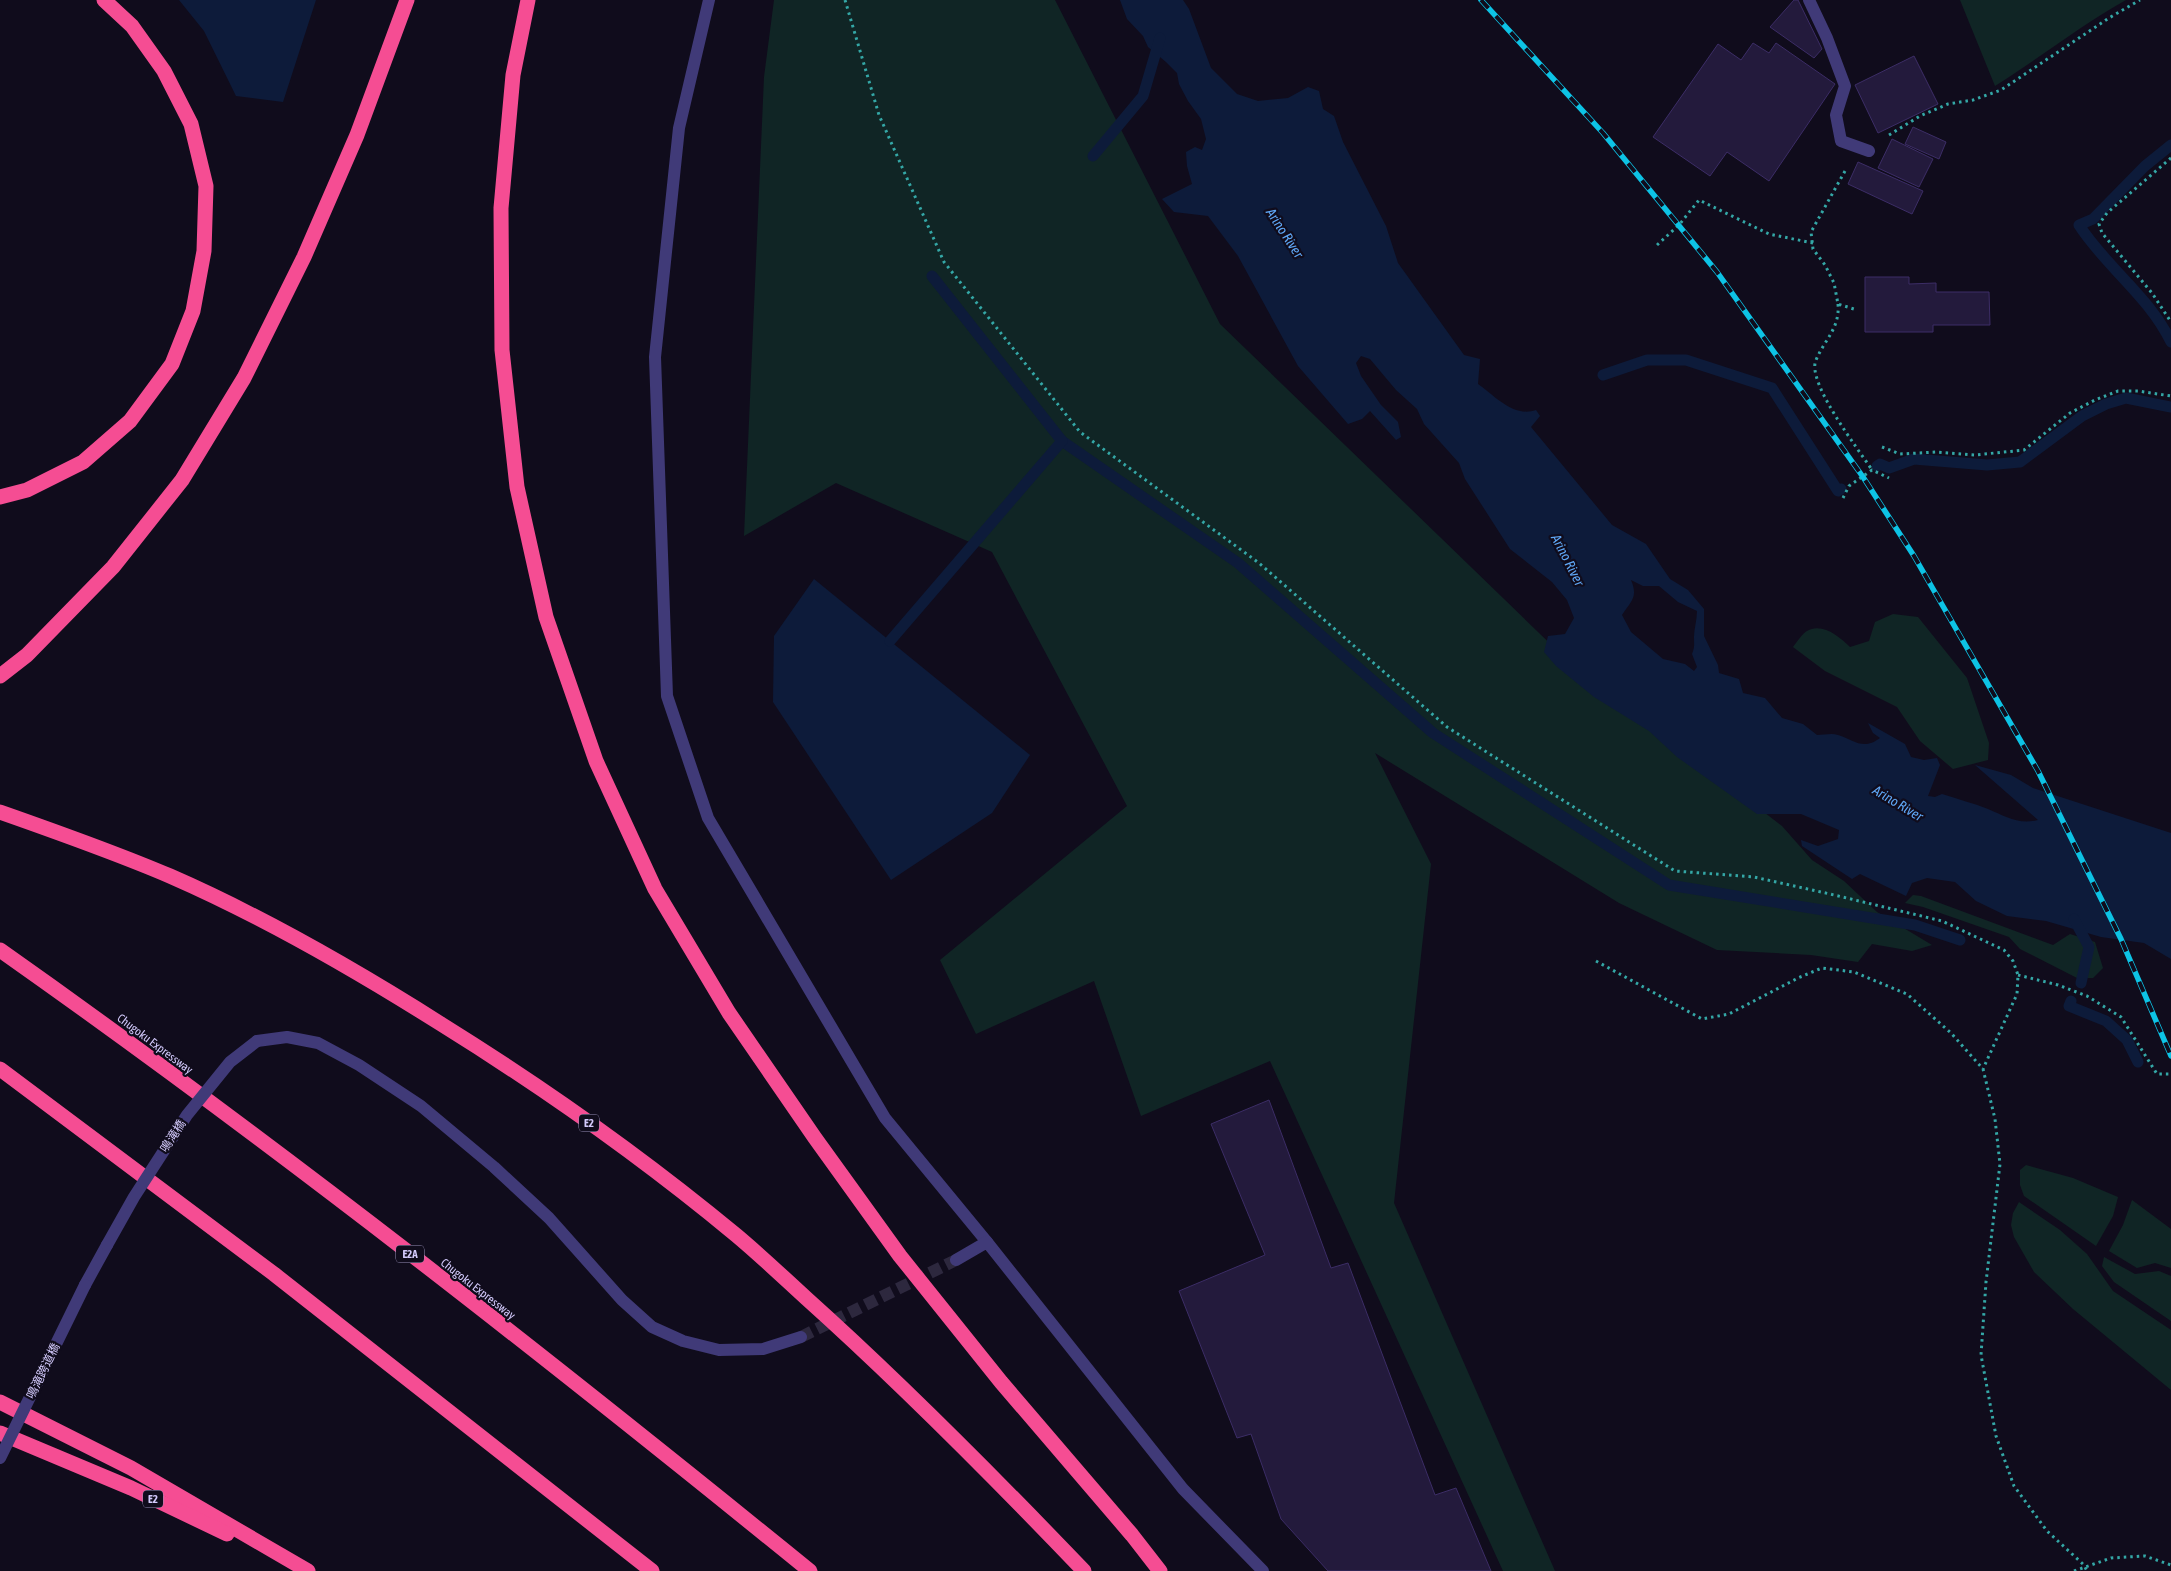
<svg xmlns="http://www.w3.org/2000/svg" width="2171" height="1571" viewBox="0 0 2171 1571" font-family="'Asap Condensed','Noto Sans JP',sans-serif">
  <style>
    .green { fill: #102525 }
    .water { fill: #0d1b3a; fill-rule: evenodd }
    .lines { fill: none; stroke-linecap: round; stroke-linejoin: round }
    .stream { stroke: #0d1b3a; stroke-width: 11 }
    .building { fill: #231a3c; stroke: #3c2d66 }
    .minor-tunnel { stroke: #2d283e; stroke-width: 12; stroke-dasharray: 12 6; stroke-linecap: butt }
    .path { stroke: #34a7a6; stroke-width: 3; stroke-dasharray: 2.5 4; stroke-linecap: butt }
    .minor { stroke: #403a78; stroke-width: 12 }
    .highway { stroke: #f54d93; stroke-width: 15 }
    .rail-casing { stroke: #0dc3e5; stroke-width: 5.5 }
    .rail { stroke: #100c1c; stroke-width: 4; stroke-dasharray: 11; stroke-linecap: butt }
    .minor-bridge { stroke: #403a78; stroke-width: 12 }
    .labels { text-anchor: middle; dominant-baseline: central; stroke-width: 4.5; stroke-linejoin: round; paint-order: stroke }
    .shield { fill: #100c1c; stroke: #9891b9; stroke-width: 1 }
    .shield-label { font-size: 11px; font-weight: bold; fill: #d3cafc }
    .street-label { font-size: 12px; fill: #d3cafc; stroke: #100c1c }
    .water-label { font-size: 14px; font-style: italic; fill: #5fa7f6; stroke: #100c1c }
  </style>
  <rect width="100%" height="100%" fill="#100c1c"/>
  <!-- green -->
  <g class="green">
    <polygon points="774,0 1055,0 1220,324 1568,661 1782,826 1812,860 1844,881 1877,912 1932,945 1912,951 1872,944 1858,962 1811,955 1717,950 1619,903 1375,753 1431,864 1394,1203 1555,1571 1503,1571 1270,1061 1141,1116 1094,981 976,1034 940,960 1127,806 992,552 836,483 744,536 764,77"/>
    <path d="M1960,0h166c-45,25 -86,58 -131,86z"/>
    <path d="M1893,614l25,3 49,61 22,65 -1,17 -35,9 -33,-28 -23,-34 -72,-36 -32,-24c4,-5 9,-13 14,-16 15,-9 33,6 43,16l19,-6 6,-19z"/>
    <polygon points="1913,895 1921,896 2053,945 2070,934 2095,942 2103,968 2093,978 2077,978 2020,949 2009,937 1923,907 1905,903"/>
    <polygon points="2026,1165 2073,1178 2118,1197 2113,1216 2096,1246 2024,1196 2020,1185 2020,1170"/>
    <polygon points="2132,1200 2171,1229 2171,1268 2155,1263 2137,1268 2109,1251 2123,1225"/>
    <polygon points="2019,1202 2060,1230 2087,1254 2113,1291 2171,1330 2171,1390 2073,1309 2034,1272 2014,1237 2011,1225 2013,1213"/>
    <polygon points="2104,1257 2135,1274 2159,1271 2171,1276 2171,1321 2114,1282 2102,1266"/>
  </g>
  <!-- water -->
  <g class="water">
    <polygon points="179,0 316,0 283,102 236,96 204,31"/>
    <path d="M1120,0h63l6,9 22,59 26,26 21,7 30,-3 20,-11 11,4 4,18 11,7 9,26 43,84 12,37 66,92 16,4 -2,25c17,12 36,34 58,26l4,6 -9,11 81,98 34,19 24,35 18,11 16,19v27l14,29 1,8 20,6 4,14 22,5 17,20 21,6 14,11c7,0 15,-2 21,0 16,5 25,16 42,3l-7,-5 -5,-10 37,21 6,13 13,3 13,-2 3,7 -12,31 7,1 7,-3c15,5 31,9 46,15 17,7 30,16 50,11l-63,-55 36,10 22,13 138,45v126l-27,-16 -43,-6 -55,-16 -39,-5 -31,-15 -21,-19 -28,-4 -15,5 -6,13 -46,-22 -8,5 -50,-33 -1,-6 17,6 20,-7 1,-9 -38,-16h-44l-80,-57 -28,-26 -55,-34 -38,-31 -12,-14 4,-16 17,-2 9,-16 -7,-18 -15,-18 -42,-33 -45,-70 -6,-16 -35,-39 -7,-15 -21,-19 -26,-31 -9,-3 -5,7 5,13 20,29 17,17 3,15 -5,3 -26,-29 -8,8 -14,5 -50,-58 -60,-110 -30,-40 -34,-4 -12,-13 30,-15 -5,-18 -1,-14 9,-5 7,3 4,-11 -5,-20 -13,-18 -9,-17 -2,-11 -11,-11 -18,-15 -5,-11 -16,-17zM1631,580l12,6h16l19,16 19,9c0,9 -3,18 -3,26 0,7 1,10 -2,17l5,13 -3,4 -9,-7 -22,-5 -32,-27 -9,-17c10,-15 16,-18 9,-35z"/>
    <polygon points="814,579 1030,755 992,813 891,880 773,702 774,636"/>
  </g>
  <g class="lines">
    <!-- stream -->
    <g class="stream">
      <path d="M2171,145l-26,21 -52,53 -14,6c27,42 70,71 92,117"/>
      <polyline points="1093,156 1143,96 1160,38"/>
      <polyline points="1603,375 1647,360 1686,360 1772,388 1838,491 1841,489"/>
      <polyline points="1062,441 1238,563 1433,733 1669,885 1915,925 1960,940"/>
      <polyline points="1877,466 1880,464 1889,468 1914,459 1987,465 2020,462 2082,416 2106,404 2126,398 2171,407"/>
      <polyline points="890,641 1062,441 932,276"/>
      <polyline points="2074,919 2089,947 2081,983"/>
      <polyline points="2071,1001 2069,1006 2106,1021 2127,1040 2138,1062"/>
    </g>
  </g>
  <!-- building -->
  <g class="building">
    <polygon points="1794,0 1798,0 1822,49 1814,58 1770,27"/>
    <polygon points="1753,43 1769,53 1776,43 1835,84 1769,181 1727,152 1710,176 1653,137 1718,44 1741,60"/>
    <polygon points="1914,56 1938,104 1878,133 1855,85"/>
    <polygon points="1913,127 1946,142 1939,159 1905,144"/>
    <polygon points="1892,139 1933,159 1919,187 1878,168"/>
    <polygon points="1858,162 1923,191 1912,214 1848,184"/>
    <polygon points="1865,277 1909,277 1909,284 1936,283 1936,292 1989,292 1990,325 1933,325 1933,332 1865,332"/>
    <polygon points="1269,1100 1331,1268 1348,1263 1435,1495 1456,1488 1491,1571 1328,1571 1281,1519 1251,1434 1237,1438 1179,1291 1265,1255 1211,1124"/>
  </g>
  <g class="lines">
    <!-- minor-tunnel -->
    <polyline class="minor-tunnel" points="801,1337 956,1260"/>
    <!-- path -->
    <g class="path">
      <polyline points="845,0 879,115 944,262 1080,432 1259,563 1447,727 1675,871 1754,877 1830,894 1942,921 2004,950 2013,961 2018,975 2017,994 1983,1069"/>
      <polyline points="1889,135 1920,116 1948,104 1973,100 2001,90 2109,18 2140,0"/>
      <polyline points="2171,158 2107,213 2099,224 2102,233 2152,293 2171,322"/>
      <polyline points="1845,171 1811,232 1813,249 1825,265 1834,283 1838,304 1857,310"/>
      <polyline points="1657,245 1679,225 1699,200 1769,234 1813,243"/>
      <path d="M1838,304c2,24 -13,35 -22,56 -10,22 43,90 56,110"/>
      <polyline points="1882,447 1900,454 1936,452 1975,455 2024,450 2070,413 2095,400 2118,391 2138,391 2171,396"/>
      <polyline points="1843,498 1849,486 1872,470 1889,478"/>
      <polyline points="1596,961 1702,1019 1729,1014 1798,978 1822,968 1854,972 1907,994 1951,1033 1983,1069 1995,1119 2000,1164 1986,1282 1981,1355 1996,1436 2014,1486 2047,1531 2084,1565 2087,1571"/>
      <polyline points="2018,975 2058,985 2087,996 2121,1017 2157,1074 2171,1074"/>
      <polyline points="2074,1571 2111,1558 2145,1556 2171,1565"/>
    </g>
    <!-- minor -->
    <g class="minor">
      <polyline points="709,0 679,128 655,357 667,696 708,818 885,1118 987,1242"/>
      <polyline points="1809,0 1827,38 1845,86 1836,115 1841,141 1869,151"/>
      <polyline points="257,1041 287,1037 318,1043 359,1065 421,1106 494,1167 549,1218 622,1300 652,1327 683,1341 719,1350 763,1349 801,1337"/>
      <polyline points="956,1260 987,1242 1183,1489 1263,1571"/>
      <polyline points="85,1285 107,1245"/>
    </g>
    <!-- highway -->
    <g class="highway">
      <polyline points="528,0 513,75 501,208 502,350 517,487 546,617 596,761 655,889 729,1013 815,1138 900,1256 1001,1382 1132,1535 1160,1571"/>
      <polyline points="0,497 27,490 83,462 130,421 172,364 193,311 204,251 206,186 191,124 164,71 132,26 104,0"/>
      <polyline points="0,676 27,655 113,567 182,480 244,378 304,257 357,135 407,0"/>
      <path d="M0,812c57,20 114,40 170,64 94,41 184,93 271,148 103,64 202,134 295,211 24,20 47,42 70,63 97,87 188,179 278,273"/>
      <path d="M0,950c278,196 546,407 810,621"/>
      <polyline points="0,1069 274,1274 652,1571"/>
      <polyline points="0,1402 131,1468 308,1571"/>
      <polyline points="0,1433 131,1488 227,1534"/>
    </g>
    <!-- rail casing -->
    <g class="rail-casing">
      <polyline id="rail" points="1481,0 1603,133 1717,272 1863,477 1914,556 2038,771 2121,939 2171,1056"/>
    </g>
    <!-- rail -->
    <use href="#rail" class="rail"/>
    <!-- minor-bridge -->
    <g class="minor-bridge">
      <polyline points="107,1245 134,1197 187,1115 230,1062 257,1041"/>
      <polyline points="0,1458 85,1285"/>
    </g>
  </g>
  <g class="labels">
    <!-- shield labels -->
    <g class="shield">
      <rect x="579" y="1114.5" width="20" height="17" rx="4"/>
      <rect x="396" y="1245.5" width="28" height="17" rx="4"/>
      <rect x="143" y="1490.5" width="20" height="17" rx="4"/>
    </g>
    <g class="shield-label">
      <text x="589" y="1123">E2</text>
      <text x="410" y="1254">E2A</text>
      <text x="153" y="1499">E2</text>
    </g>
    <!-- street labels -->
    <g class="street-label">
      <text transform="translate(155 1044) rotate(37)">Chugoku Expressway</text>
      <text transform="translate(173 1136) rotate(-57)">鳴滝橋</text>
      <text transform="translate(478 1289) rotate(38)">Chugoku Expressway</text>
      <text transform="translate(43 1371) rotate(-64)">鳴滝跨道橋</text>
    </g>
    <!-- water labels -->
    <g class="water-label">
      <text transform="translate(1285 233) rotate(57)">Arino River</text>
      <text transform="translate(1568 560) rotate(63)">Arino River</text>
      <text transform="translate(1898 803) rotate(31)">Arino River</text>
    </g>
  </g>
</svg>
